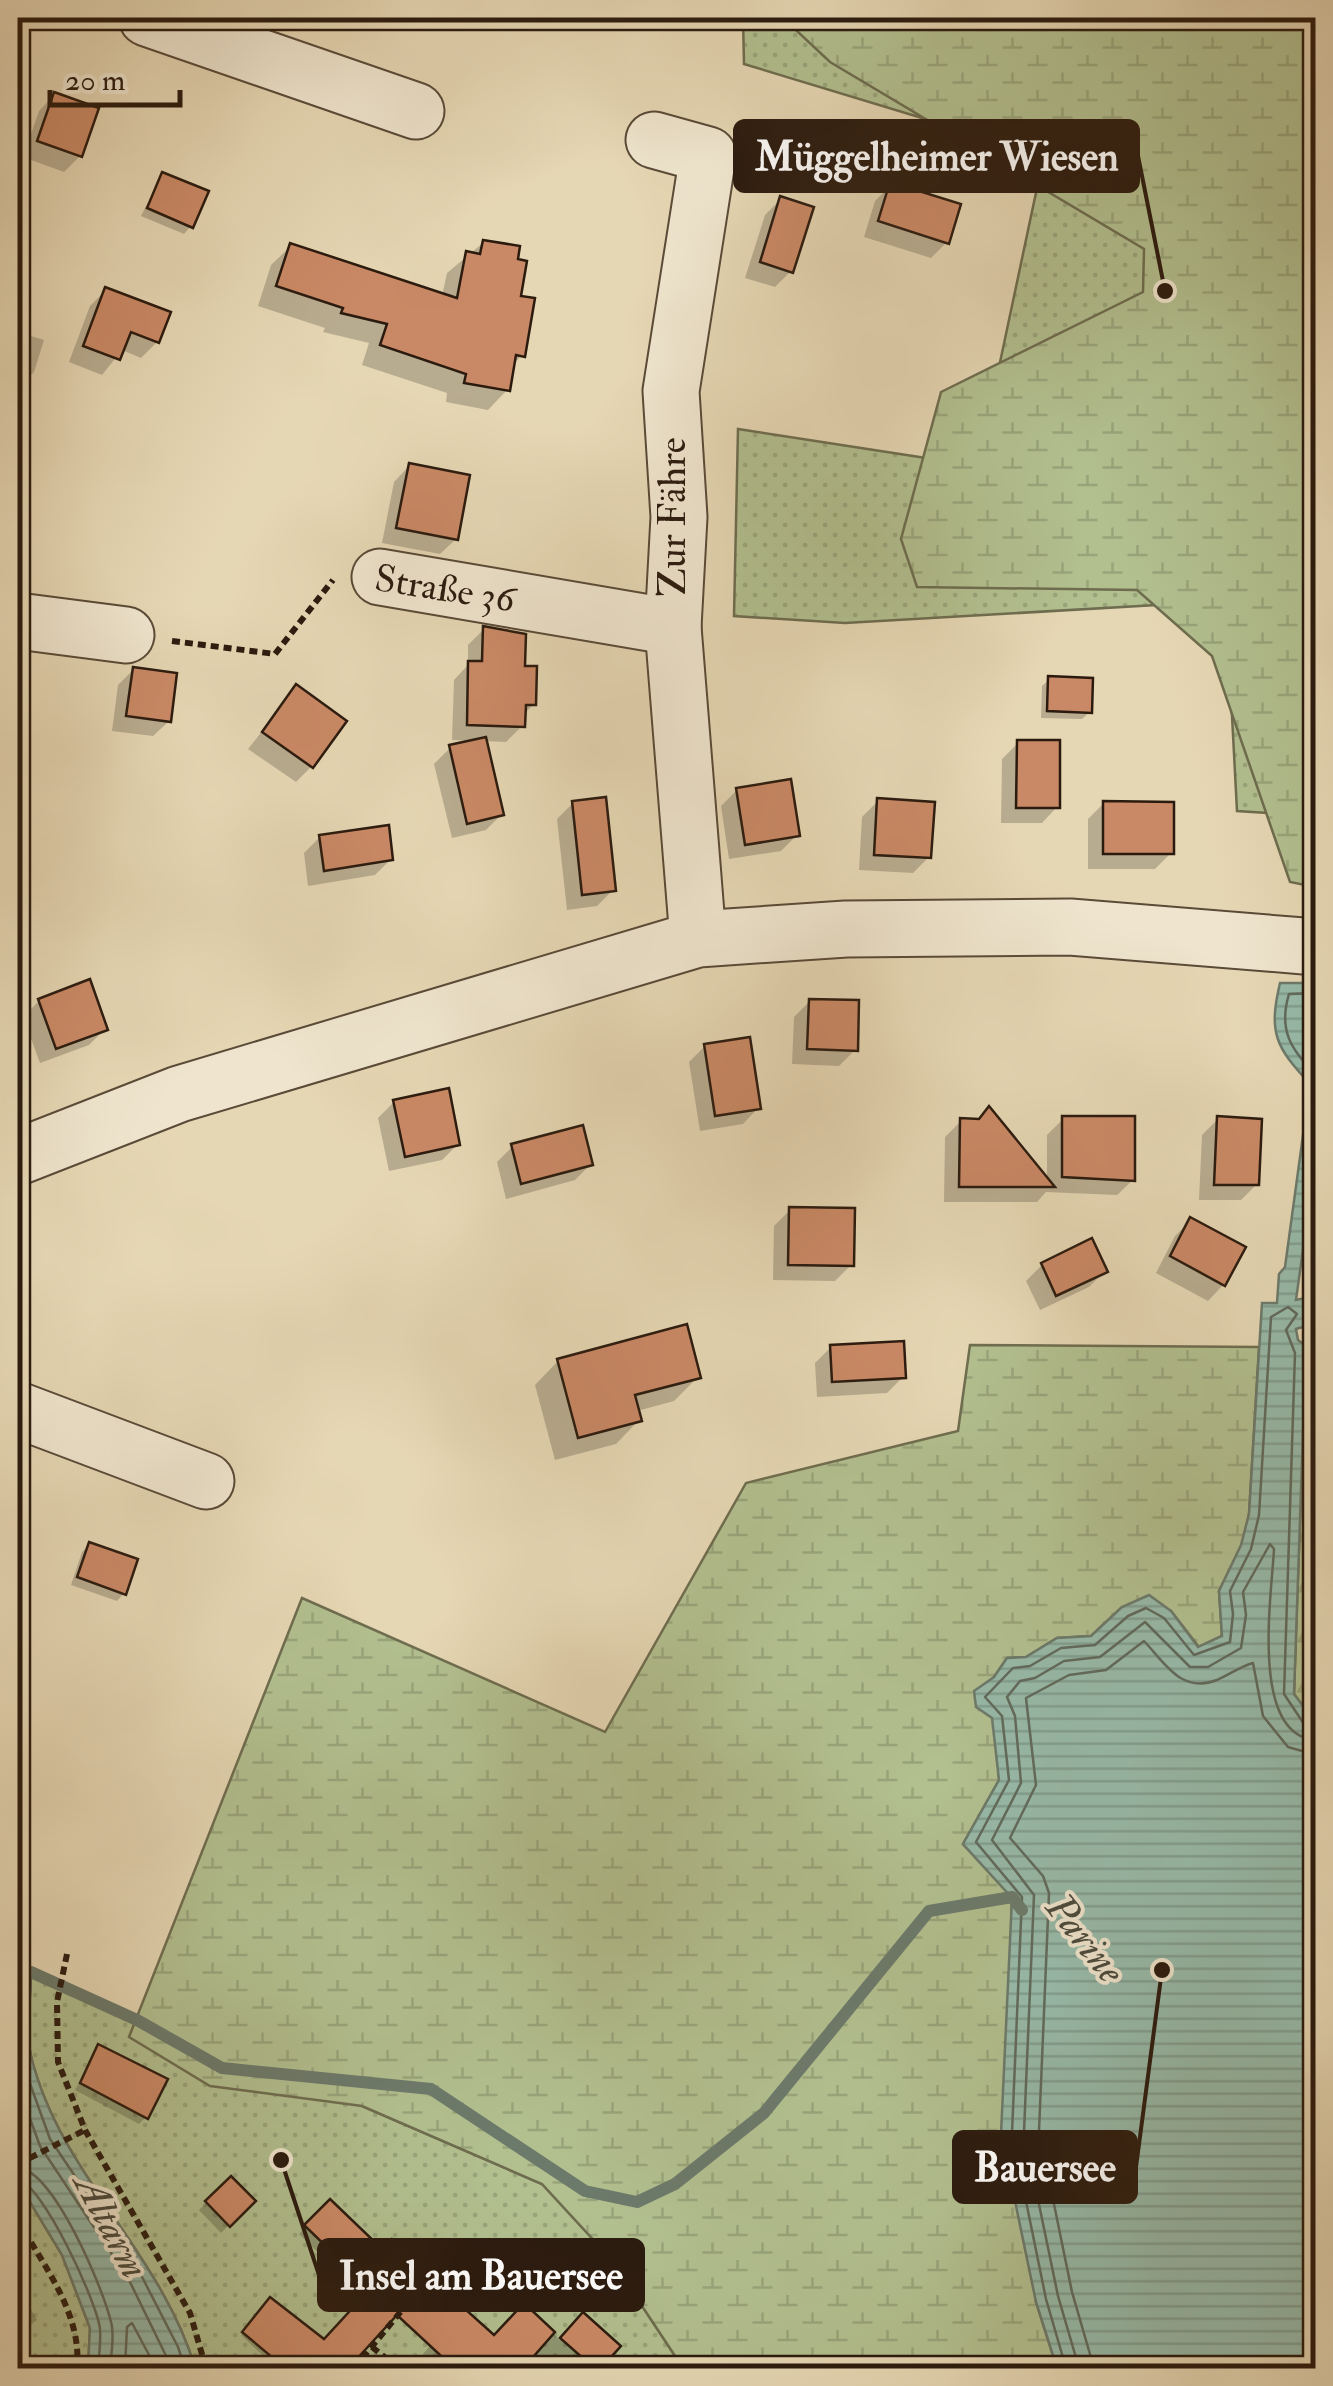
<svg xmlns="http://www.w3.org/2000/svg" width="1333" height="2386" viewBox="0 0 1333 2386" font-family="'IM FELL Double Pica',serif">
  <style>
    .grass { fill: url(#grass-dots); stroke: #6e6d4f; stroke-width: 2.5 }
    .forest { fill: url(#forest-firs); stroke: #6e6d4f; stroke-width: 2.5 }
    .wetland { fill: url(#wetland-marsh); stroke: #6e6d4f; stroke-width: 2.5 }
    .water { fill: url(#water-rules); stroke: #6c7a6b; stroke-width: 2.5 }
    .shadow { fill: #0003 }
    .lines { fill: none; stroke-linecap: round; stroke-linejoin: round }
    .shore { stroke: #616a5c; stroke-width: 2.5 }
    .stream { stroke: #6c7a6b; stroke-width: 12 }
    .building { fill: #ca8966; stroke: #2b1b0f; stroke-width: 2.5 }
    .minor-casing { stroke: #5a4a38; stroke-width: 59 }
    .path { stroke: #2b1b0f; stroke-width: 6; stroke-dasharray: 8 5; stroke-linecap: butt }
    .minor { stroke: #efe5ce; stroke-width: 55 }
    .labels { text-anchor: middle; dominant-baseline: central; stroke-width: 8; stroke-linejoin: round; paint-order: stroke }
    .street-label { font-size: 38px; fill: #2b1b0f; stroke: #efe5ce }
    .water-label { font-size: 40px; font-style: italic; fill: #4b4b3d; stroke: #efe5ce }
    .leader { fill: none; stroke: #2b1b0f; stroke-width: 4 }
    .callout-dot { fill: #2b1b0f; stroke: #efe5ce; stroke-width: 4 }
    .callout { fill: #2b1b0f; stroke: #2b1b0f; stroke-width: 4 }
    .callout-label { font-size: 40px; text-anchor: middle; font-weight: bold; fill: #fff }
  </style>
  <defs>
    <pattern id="grass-dots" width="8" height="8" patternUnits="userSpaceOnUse" patternTransform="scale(2.5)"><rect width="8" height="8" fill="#b2bf8f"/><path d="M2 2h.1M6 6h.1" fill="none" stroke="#99a47a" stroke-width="1.8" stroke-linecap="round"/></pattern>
    <pattern id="forest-firs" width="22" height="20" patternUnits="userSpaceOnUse" patternTransform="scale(2.5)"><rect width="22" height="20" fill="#b2bf8f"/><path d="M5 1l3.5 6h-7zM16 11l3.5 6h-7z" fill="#99a47a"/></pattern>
    <pattern id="wetland-marsh" width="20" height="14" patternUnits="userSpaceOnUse" patternTransform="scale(2.5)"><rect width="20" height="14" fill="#b2bf8f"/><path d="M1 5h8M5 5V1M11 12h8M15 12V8" fill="none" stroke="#99a47a"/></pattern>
    <pattern id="water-rules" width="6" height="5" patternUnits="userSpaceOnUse" patternTransform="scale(2.5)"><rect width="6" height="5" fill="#97baa9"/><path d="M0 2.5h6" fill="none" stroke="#829f90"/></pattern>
  </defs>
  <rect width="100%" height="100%" fill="#e6d7b4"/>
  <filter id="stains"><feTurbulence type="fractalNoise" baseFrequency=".002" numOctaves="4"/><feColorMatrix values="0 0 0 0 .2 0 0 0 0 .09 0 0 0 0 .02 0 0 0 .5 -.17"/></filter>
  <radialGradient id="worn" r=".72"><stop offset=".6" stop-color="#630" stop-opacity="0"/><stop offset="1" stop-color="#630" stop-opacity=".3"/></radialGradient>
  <!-- grass -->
  <g class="grass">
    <polygon points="743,18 1315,18 1315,816 1237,811 1226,601 845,623 734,616 738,429 978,466 1044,155 744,64"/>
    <path d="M31,1972l106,48 225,86 180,78 69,75 72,109h-488c-33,-114 -136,-195 -164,-312 -6,-25 0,-58 0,-84z"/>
    <polygon points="18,2182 62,2255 90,2328 88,2368 18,2368"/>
  </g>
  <!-- forest -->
  <polygon class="forest" points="1306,1346 1315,1346 1315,1723 1294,1694"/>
  <!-- wetland -->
  <g class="wetland">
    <polygon points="783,18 1315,18 1315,887 1290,882 1212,656 1137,590 917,587 901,539 941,392 1143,292 1144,249 830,62"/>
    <polygon points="970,1345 1259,1347 1249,1514 1242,1545 1219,1591 1222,1636 1199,1647 1171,1611 1122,1607 1091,1636 1057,1638 1026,1657 1007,1658 994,1677 999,1780 963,1844 1012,1897 1009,2017 1036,2302 1057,2368 683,2368 611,2259 542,2184 362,2106 210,2086 129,2037 302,1598 605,1732 746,1483 958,1431"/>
  </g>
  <!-- water -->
  <g class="water">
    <path d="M1280,983h36v173l-20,144 19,-4 1,27 -20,6 2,11 8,6 -12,348 22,29 -1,645h-258l-21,-66 -35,-168 11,-236 -49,-54 36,-64 -7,-62 -16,-11 -2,-16 20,-14 13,-19 19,-1 31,-19 34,-2 31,-29 27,-12 22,16 27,36 24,-11 -3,-45 22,-46 8,-31 13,-211h15l2,-29 6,-7 25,-183c-34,-37 -42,-50 -30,-101z"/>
    <path d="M18,1965l13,7c0,26 -6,59 0,84 28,117 131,198 164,312h-107l2,-40 -28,-73 -44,-73z"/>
  </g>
  <!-- shadow -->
  <g class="shadow">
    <polygon points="54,95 80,156 64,172 23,157 39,111"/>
    <polygon points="162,175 191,226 184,234 141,216"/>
    <polygon points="891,185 947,242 931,258 864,237 875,201"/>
    <polygon points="781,199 791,271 775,287 745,278 765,215"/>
    <polygon points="484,242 515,261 522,355 511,367 507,390 488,410 446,402 447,393 362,365 369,343 323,332 325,328 258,306 271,265 291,246 442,296 447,273"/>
    <polygon points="106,290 157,342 141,358 122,350 102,375 69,362 90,306"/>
    <polygon points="18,332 44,340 34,372 27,379 18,377"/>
    <polygon points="409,466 456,539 440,554 382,543 394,482"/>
    <polygon points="484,629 522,669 534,704 523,715 522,726 506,742 485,741 502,814 486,830 452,838 434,764 450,748 472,741 452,740 454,680 468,665 468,645"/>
    <polygon points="134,669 169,721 153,736 112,731 118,685"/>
    <polygon points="1050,679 1090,712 1082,719 1041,718 1042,686"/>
    <polygon points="297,687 311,767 296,782 248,749"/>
    <polygon points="1018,743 1057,807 1042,823 1001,823 1002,759"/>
    <polygon points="737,790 797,835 781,851 729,859 721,806"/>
    <polygon points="878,801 929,857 913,873 859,870 862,817"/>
    <polygon points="573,803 613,890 597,906 567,910 557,819"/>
    <polygon points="1104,803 1171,853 1155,869 1088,869 1088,819"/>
    <polygon points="320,837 391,859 375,875 308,886 304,853"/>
    <polygon points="39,1001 105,1029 89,1045 40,1063 23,1017"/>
    <polygon points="810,1001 855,1050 839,1066 792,1064 794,1017"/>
    <polygon points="705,1046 758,1108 743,1124 700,1131 689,1062"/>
    <polygon points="394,1102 458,1144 442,1160 389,1171 378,1118"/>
    <polygon points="1063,1119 1133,1180 1117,1195 1046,1192 1037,1202 944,1202 945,1137 961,1121 1047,1181 1047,1135"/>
    <polygon points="1218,1119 1257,1184 1241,1200 1199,1200 1202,1135"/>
    <polygon points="513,1146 591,1164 575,1180 506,1199 497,1162"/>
    <polygon points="790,1210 851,1265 835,1281 773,1280 774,1226"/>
    <polygon points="1191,1220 1223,1285 1208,1301 1156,1273 1175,1236"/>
    <polygon points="1042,1265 1105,1271 1089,1287 1040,1310 1026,1281"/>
    <polygon points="831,1347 903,1377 887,1393 817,1397 815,1363"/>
    <polygon points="558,1361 698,1377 674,1401 637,1411 639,1420 616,1444 555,1460 535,1385"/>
    <polygon points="89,1545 124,1593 117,1601 71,1585 82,1552"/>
    <polygon points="18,1554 25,1557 18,1578"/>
    <polygon points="99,2047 146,2117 139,2124 75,2090"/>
    <polygon points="231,2179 252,2201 221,2233 199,2210"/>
    <polygon points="330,2202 382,2253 380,2313 299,2234"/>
    <polygon points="23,2296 37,2320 18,2335 18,2299"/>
    <polygon points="524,2307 560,2340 583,2316 617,2346 597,2368 412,2368 453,2317 494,2338"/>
    <polygon points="263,2308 341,2356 329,2368 276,2368 241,2335"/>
  </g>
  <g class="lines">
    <!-- shore -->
    <g class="shore">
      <path d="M1316,993l-27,1c-11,36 2,56 27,81"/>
      <polyline points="18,1976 20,2056 50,2139 140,2273 178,2347 185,2368"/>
      <polyline points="18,2086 40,2146 129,2280 172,2368"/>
      <path d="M18,2168c35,1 85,120 93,154 4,14 0,32 -1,46"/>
      <path d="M18,2180c24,3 79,122 82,149 1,12 -1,27 -2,39"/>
      <polyline points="125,2368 127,2327 132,2323 156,2368"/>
      <polyline points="1066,2368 1046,2299 1012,2133 1022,1897 976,1842 1009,1780 1002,1716 985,1697 1013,1668 1030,1666 1061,1648 1095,1645 1128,1616 1146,1608 1164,1618 1194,1655 1230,1642 1233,1614 1230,1591 1251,1549 1259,1515 1271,1317 1288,1307 1297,1314 1286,1330 1295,1353 1284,1694 1304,1724 1316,1727"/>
      <path d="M1079,2368l-21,-72 -34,-164 10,-237 -42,-55 29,-57 -6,-67 -8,-19 13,-16 15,-3 29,-17 36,-4 45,-35 45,45h18l33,-19 5,-33 -3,-23 27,-48 4,5c-2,44 -25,187 42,191"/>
      <path d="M1094,2368l-22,-76 -33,-161 10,-238 -6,-17 -33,-38 26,-53 -10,-87 43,-23 37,-5 38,-29c21,22 37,53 73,39 12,-5 24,-14 36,-17l10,53 25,31 28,8"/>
    </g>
    <!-- stream -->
    <polyline class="stream" points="18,1973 31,1972 137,2020 222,2068 431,2089 585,2191 637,2202 675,2184 764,2113 929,1911 1012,1897 1022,1910"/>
  </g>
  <!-- building -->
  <g class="building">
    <polygon points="54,92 99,108 82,157 37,141"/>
    <polygon points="162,172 209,191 193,228 147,208"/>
    <polygon points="890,182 961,204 949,244 878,221"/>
    <polygon points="780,196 814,207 793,273 760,262"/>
    <polygon points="483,240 520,246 518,259 527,261 521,296 535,298 525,357 516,355 510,391 464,383 466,374 380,345 387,324 341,313 343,308 276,286 290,243 457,298 466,251 480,254"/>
    <polygon points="105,287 171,312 159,343 131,332 120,360 83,346"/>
    <polygon points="409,463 470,475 458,540 396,528"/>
    <polygon points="483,626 526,634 525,666 537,666 536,705 526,705 525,727 467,725 468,661 482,661"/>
    <polygon points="133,667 177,673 171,722 126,716"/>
    <polygon points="1048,676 1093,678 1092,713 1047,711"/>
    <polygon points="296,684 347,721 313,768 262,732"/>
    <polygon points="486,737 504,815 467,824 449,745"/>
    <polygon points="1017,740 1060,740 1060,808 1016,808"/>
    <polygon points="791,779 800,836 745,845 736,788"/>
    <polygon points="606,797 616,891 582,895 572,801"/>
    <polygon points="877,798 935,802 931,858 874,855"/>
    <polygon points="1103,801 1174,802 1174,854 1103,854"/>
    <polygon points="389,825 393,860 324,871 319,835"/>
    <polygon points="90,979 108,1030 56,1049 38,999"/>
    <polygon points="809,999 859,1000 858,1051 807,1049"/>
    <polygon points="750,1037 761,1109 715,1116 704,1044"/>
    <polygon points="449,1088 460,1145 405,1157 393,1100"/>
    <polygon points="989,1106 1055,1187 959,1187 960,1118 979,1119"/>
    <polygon points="1062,1116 1135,1116 1135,1181 1062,1177"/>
    <polygon points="1217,1116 1262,1119 1259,1185 1214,1185"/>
    <polygon points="583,1125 593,1165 521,1184 511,1144"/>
    <polygon points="789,1207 855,1208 854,1266 788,1265"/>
    <polygon points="1190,1217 1246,1247 1225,1286 1170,1256"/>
    <polygon points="1092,1238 1108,1272 1056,1296 1041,1263"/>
    <polygon points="687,1324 701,1378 635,1395 642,1421 578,1438 557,1359"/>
    <polygon points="904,1341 906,1378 832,1382 830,1345"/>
    <polygon points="89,1542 138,1559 126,1595 77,1577"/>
    <polygon points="98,2044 168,2079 148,2119 80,2083"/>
    <polygon points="231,2176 256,2201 230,2227 205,2201"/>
    <polygon points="330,2199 383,2250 392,2239 419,2260 416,2265 494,2335 524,2303 555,2332 527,2364 532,2368 454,2368 397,2315 354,2362 362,2368 285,2368 242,2332 270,2297 324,2339 370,2289 304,2225"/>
    <polygon points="583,2312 621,2346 601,2368 594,2368 560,2338"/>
  </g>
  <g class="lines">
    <!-- minor casing -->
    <g class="minor-casing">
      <g id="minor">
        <polyline points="147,18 416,111"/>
        <polyline points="654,140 708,155 671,391 679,517 673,627 698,939"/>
        <polyline points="380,577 673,627"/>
        <polyline points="18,621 126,635"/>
        <polyline points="18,1157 179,1094 698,939 846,929 1070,927 1316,947"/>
        <polyline points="18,1410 206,1481"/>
      </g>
    </g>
    <!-- path -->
    <g class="path">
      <polyline points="172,641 275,654 333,580"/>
      <polyline points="67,1954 57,2002 58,2062 85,2130 190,2313 206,2368"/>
      <polyline points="18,2164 85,2130"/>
      <path d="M18,2220c26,47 64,93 59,148"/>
      <polyline points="372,2347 398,2368"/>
      <polyline points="354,2368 446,2257"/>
    </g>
    <!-- minor -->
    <use href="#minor" class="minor"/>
  </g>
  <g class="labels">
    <!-- street labels -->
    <g class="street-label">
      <text transform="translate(673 517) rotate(-90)">Zur Fähre</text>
      <text transform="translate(445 589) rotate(9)">Straße 36</text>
    </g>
    <!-- water labels -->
    <g class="water-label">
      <text transform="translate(1085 1939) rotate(52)">Parine</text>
      <text transform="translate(111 2226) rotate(62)">Altarm</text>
    </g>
  </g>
  <!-- callouts -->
  <path class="leader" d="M1165 291L1138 156M1162 1970L1136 2167M281 2160L319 2275"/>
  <g class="callout-dot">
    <circle cx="1165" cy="291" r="10"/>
    <circle cx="1162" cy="1970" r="10"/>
    <circle cx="281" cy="2160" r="10"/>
  </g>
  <g class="callout">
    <rect x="735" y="121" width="403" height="70" rx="10"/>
    <rect x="954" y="2132" width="182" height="70" rx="10"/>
    <rect x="319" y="2240" width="324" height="70" rx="10"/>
  </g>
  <g class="callout-label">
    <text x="937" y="170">Müggelheimer Wiesen</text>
    <text x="1045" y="2181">Bauersee</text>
    <text x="481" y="2289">Insel am Bauersee</text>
  </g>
  <!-- margin -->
  <rect width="1333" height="2386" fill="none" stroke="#e6d7b4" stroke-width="60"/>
  <rect x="20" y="20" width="1293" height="2346" fill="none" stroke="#2b1b0f" stroke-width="5"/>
  <rect x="30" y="30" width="1273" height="2326" fill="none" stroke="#2b1b0f" stroke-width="2.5"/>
  <!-- scale -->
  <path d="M50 90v15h130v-15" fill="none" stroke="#2b1b0f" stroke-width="5"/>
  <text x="65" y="90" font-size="30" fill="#2b1b0f" stroke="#efe5ce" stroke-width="8" paint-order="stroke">20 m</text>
  <rect width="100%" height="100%" filter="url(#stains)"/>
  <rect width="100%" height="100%" fill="url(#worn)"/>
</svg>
